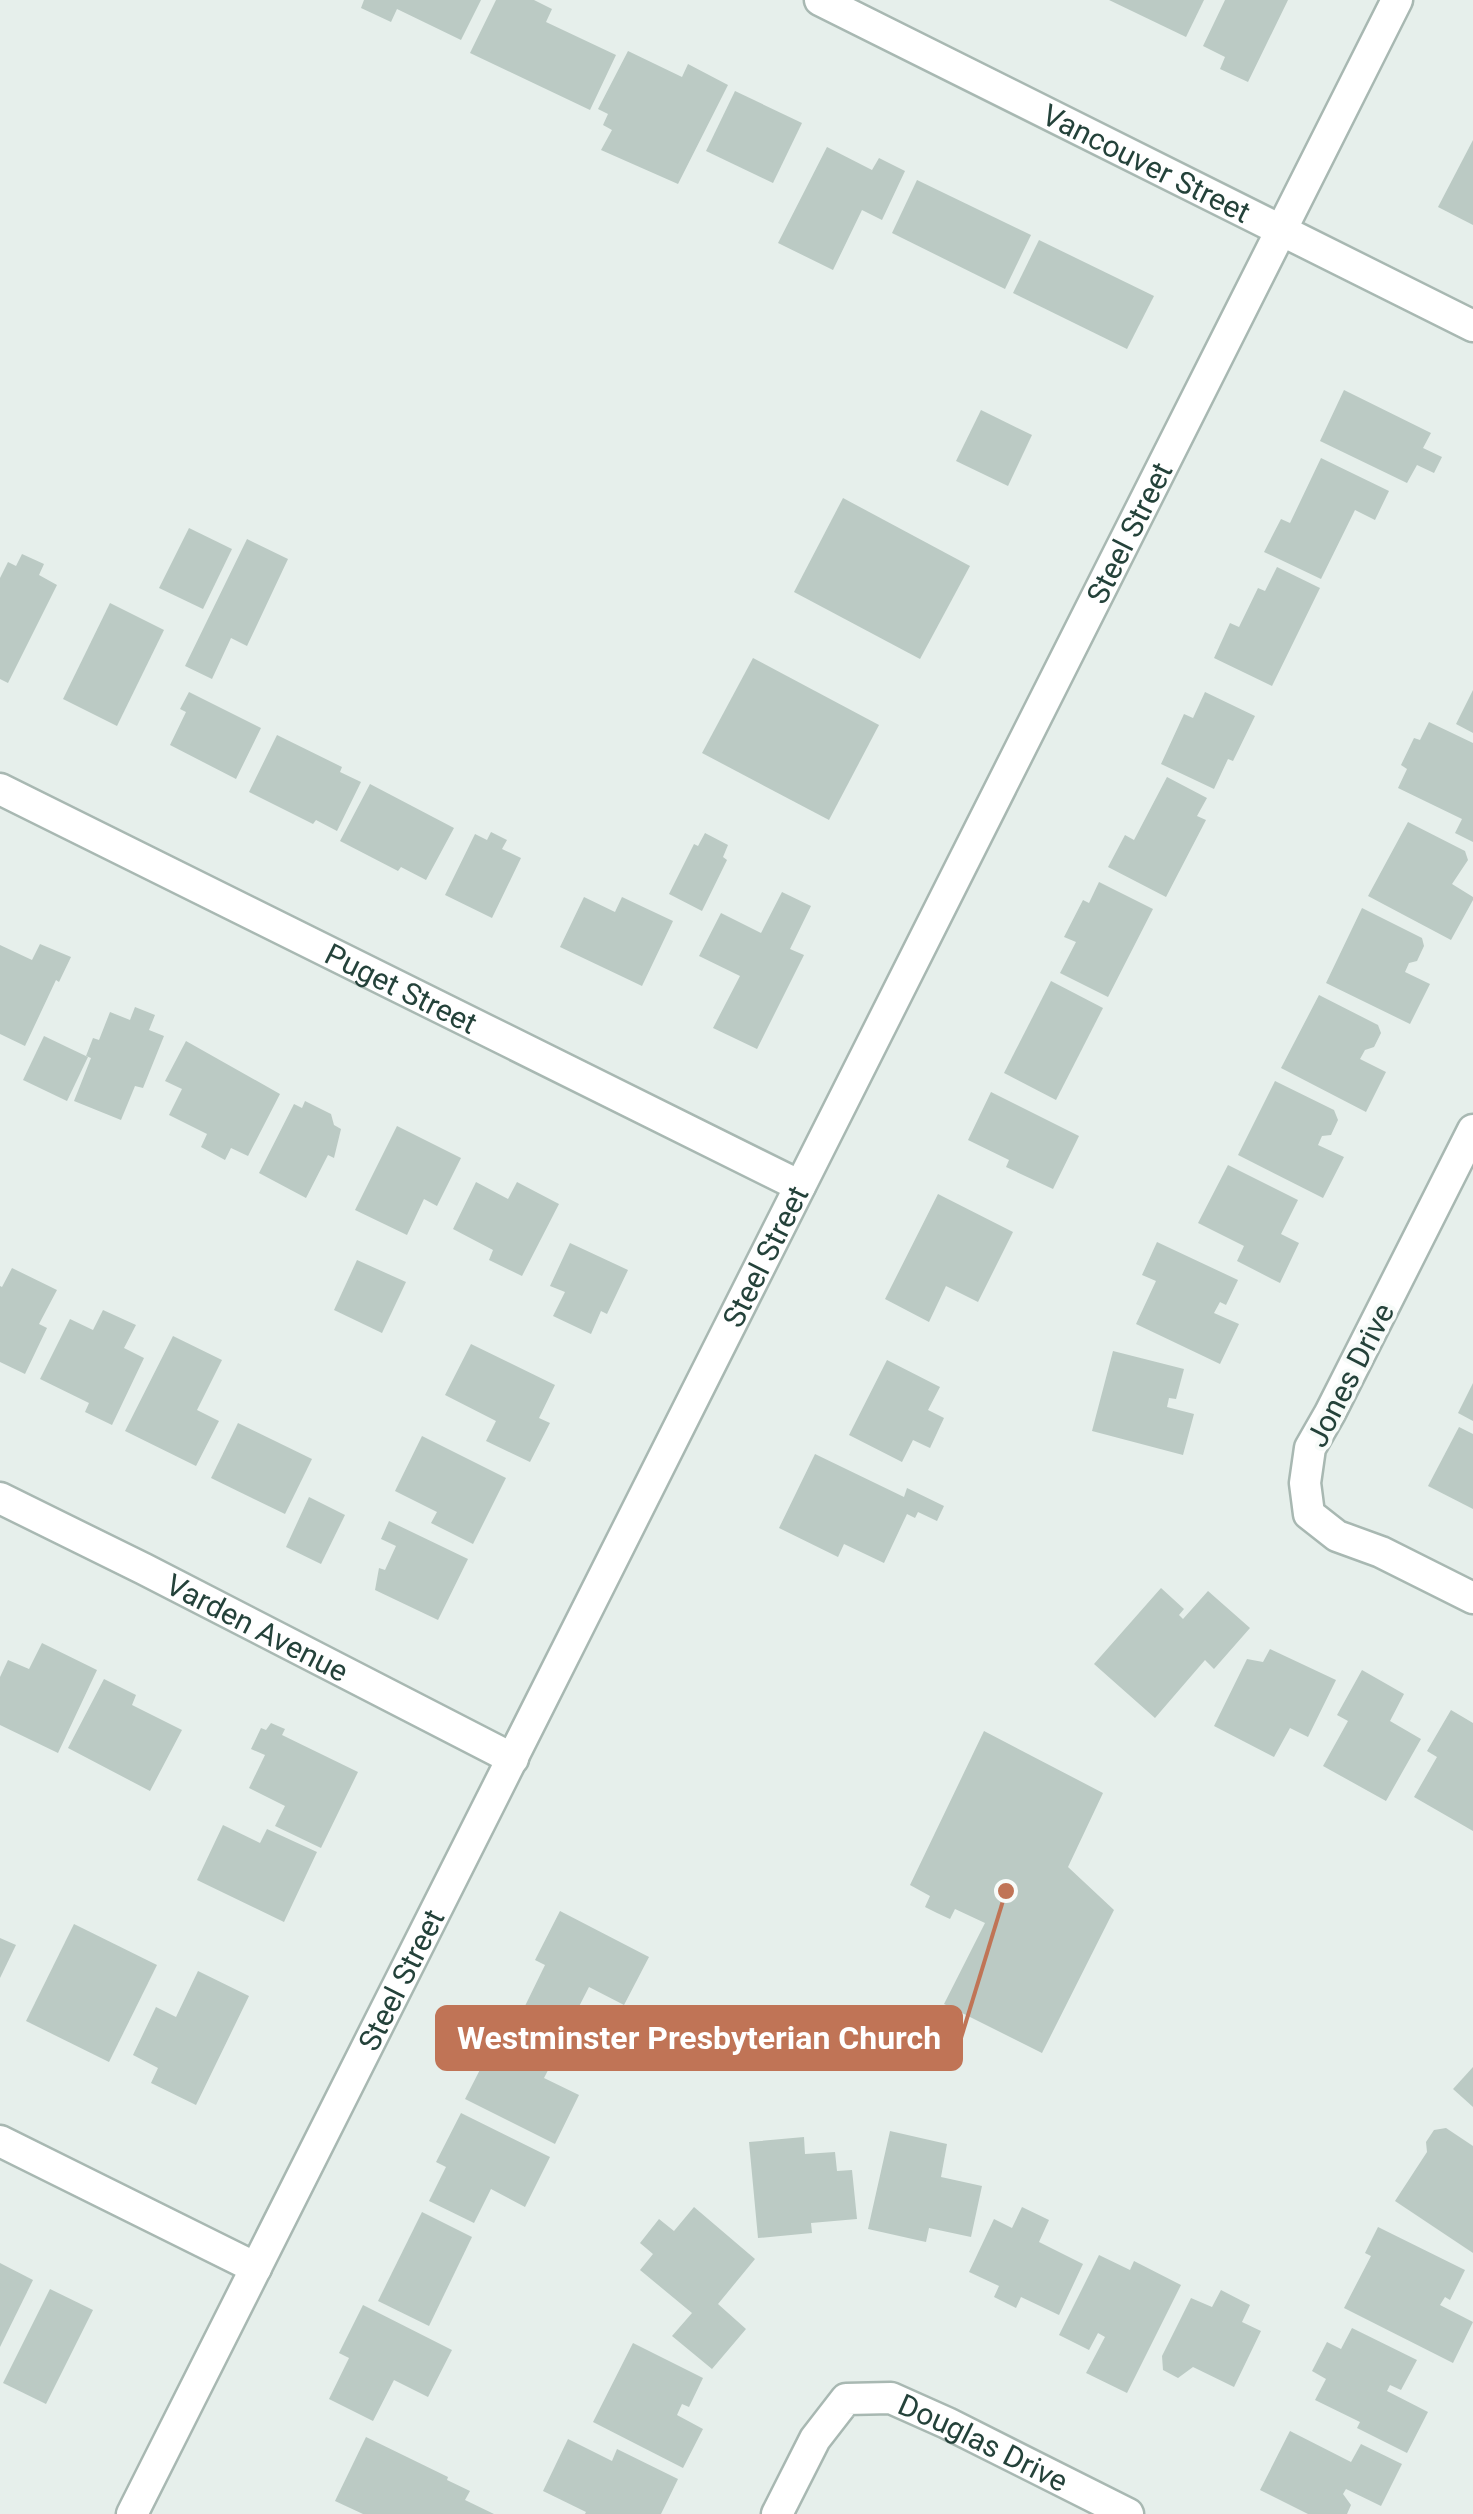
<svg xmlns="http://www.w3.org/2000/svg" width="1473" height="2514" viewBox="0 0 1473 2514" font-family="Roboto,sans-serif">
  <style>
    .building { fill: #bbcac4 }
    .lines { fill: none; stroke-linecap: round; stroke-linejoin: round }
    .minor-casing { stroke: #a8b8b2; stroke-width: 35 }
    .tertiary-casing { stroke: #a8b8b2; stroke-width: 35 }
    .minor { stroke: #fff; stroke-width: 30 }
    .tertiary { stroke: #fff; stroke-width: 30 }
    .labels { text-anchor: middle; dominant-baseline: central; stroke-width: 8; stroke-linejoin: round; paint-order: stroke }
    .street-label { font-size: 30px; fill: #24423a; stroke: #f7fbf9 }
    .leader { fill: none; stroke: #c07456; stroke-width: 4 }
    .callout-dot { fill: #c07456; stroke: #f7fbf9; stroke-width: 4 }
    .callout { fill: #c07456; stroke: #c07456; stroke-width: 4 }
    .callout-label { font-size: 32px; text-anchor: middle; font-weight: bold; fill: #fff }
  </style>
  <rect width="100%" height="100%" fill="#e6efeb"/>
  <!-- building -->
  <g class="building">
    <polygon points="364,0 481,0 461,40 397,9 391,22 361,8"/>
    <polygon points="496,0 534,0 552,9 546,22 616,55 590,110 470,53"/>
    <polygon points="1109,0 1204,0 1186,37"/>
    <polygon points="1225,0 1288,0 1248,82 1220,69 1225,57 1203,46"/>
    <polygon points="628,51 682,77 688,64 728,85 678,184 601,150 612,130 603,125 608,114 598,109"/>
    <polygon points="735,91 802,123 773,183 706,151"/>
    <polygon points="1473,140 1473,225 1438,207"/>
    <polygon points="827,147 872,170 879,158 905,171 882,220 862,210 833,270 778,243"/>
    <polygon points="917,180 1031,235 1005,289 892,233"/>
    <polygon points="1039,240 1154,296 1127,349 1013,293"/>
    <polygon points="1344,390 1431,433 1423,448 1442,457 1434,473 1417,465 1407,483 1320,441"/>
    <polygon points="981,410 1032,435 1008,486 956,461"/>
    <polygon points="1321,458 1389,491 1375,520 1355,510 1321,579 1264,552 1281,519 1290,523"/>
    <polygon points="843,498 970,566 920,659 794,592"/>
    <polygon points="189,528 232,549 203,609 159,588"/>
    <polygon points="247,539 288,559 247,646 231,638 212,679 185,666"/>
    <polygon points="22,554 44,564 39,575 57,585 8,683 0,679 0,578 8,562 16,566"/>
    <polygon points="1277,567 1320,588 1272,686 1214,658 1230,623 1239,627 1258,588 1265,591"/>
    <polygon points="110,603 164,630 117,726 63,699"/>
    <polygon points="753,658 879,725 829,820 702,753"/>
    <polygon points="1473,690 1473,733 1456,724"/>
    <polygon points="189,692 261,728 236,779 170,745 186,712 180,709"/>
    <polygon points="1205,692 1255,716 1233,761 1228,759 1214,789 1161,764 1184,714 1193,718"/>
    <polygon points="1429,722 1473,743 1473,842 1455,833 1462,819 1398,788 1407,769 1401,765 1414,738 1420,740"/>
    <polygon points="277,735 342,767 340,772 361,782 337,831 316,820 313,824 249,792"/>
    <polygon points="1167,777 1207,798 1197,816 1206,820 1166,897 1108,867 1125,835 1134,840"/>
    <polygon points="370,784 454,828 426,880 401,867 398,871 340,841"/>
    <polygon points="1408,822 1465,851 1468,860 1452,884 1473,897 1473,900 1451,940 1368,896"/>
    <polygon points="491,832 507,840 502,849 521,858 492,918 445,895 475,834 487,840"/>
    <polygon points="705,833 728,845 723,857 727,860 702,911 669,894 694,844 698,846"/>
    <polygon points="1099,882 1153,909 1108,997 1060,973 1076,942 1064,937 1083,900 1089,903"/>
    <polygon points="782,892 811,906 790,949 804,955 757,1049 713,1028 740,976 699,956 721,913 761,933"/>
    <polygon points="584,897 615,912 622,897 673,921 642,986 560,947"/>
    <polygon points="1362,908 1422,938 1424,946 1417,961 1409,963 1405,972 1430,984 1410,1024 1326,983"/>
    <polygon points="40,944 71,957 59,982 56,980 25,1046 0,1034 0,945 32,960"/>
    <polygon points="1051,981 1103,1008 1056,1100 1004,1073"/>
    <polygon points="1319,995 1378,1025 1381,1033 1374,1047 1365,1050 1360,1059 1386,1072 1366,1112 1281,1068"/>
    <polygon points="135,1007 155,1015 149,1030 164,1036 143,1088 135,1086 121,1120 74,1101 91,1058 86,1056 93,1038 99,1040 110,1012 130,1020"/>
    <polygon points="44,1036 88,1057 67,1101 23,1080"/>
    <polygon points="186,1041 280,1094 248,1156 231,1148 225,1160 201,1147 207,1134 169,1115 182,1089 165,1081"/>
    <polygon points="1275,1081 1334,1110 1338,1120 1331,1135 1322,1136 1318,1145 1344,1157 1323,1198 1238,1155"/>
    <polygon points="991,1092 1079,1136 1053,1189 1006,1167 1009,1160 968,1140"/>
    <polygon points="305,1101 331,1114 334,1125 341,1129 334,1158 328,1155 306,1198 259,1173 294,1104 302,1108"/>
    <polygon points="397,1126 461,1158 437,1206 424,1199 407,1235 355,1210"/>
    <polygon points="1228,1165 1298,1200 1281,1234 1299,1243 1280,1283 1237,1261 1244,1246 1198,1223"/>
    <polygon points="476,1182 508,1199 517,1182 559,1204 522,1276 489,1260 493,1250 453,1229"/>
    <polygon points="938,1194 1013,1232 978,1302 946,1286 929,1322 885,1299"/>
    <polygon points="1157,1242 1238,1280 1226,1305 1220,1302 1214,1313 1239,1324 1220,1364 1136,1324 1156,1281 1142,1275"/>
    <polygon points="570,1243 628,1270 607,1314 601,1311 591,1334 553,1316 565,1292 550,1286"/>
    <polygon points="357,1260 406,1282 382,1333 334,1310"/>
    <polygon points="12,1268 57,1290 39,1324 47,1328 25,1374 0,1362 0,1286 2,1287"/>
    <polygon points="103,1310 136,1325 124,1348 144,1358 112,1425 85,1412 89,1403 40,1379 70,1319 93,1330"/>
    <polygon points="173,1336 222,1360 197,1410 219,1421 196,1466 125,1431"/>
    <polygon points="471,1344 555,1385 539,1418 550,1423 530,1462 486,1441 496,1421 445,1395"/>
    <polygon points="1113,1351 1184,1369 1176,1399 1169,1398 1167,1407 1194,1414 1183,1455 1092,1431"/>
    <polygon points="887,1360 940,1387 928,1410 944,1418 930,1448 913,1440 902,1462 849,1435"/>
    <polygon points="1473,1383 1473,1421 1458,1413"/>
    <polygon points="238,1423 312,1459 285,1514 211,1478"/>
    <polygon points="1459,1427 1473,1434 1473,1509 1428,1486"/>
    <polygon points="422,1436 506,1478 473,1544 431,1523 437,1512 395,1491"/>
    <polygon points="815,1454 904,1497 907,1488 944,1506 937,1521 918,1512 915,1518 907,1514 884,1563 844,1544 838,1557 779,1528"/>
    <polygon points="309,1497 345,1515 321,1564 286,1547"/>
    <polygon points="389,1521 468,1559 438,1620 375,1590 379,1568 385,1570 396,1546 381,1539"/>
    <polygon points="1161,1588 1184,1609 1179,1615 1183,1619 1208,1591 1250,1628 1214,1669 1205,1660 1155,1718 1094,1664"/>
    <polygon points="42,1643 97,1670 58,1753 0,1725 0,1677 8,1660 29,1669"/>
    <polygon points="1270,1649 1336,1680 1308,1737 1290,1728 1274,1757 1214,1726 1247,1659 1263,1662"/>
    <polygon points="1362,1670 1404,1694 1390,1721 1421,1739 1386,1801 1323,1766 1348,1721 1337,1715"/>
    <polygon points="104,1679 136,1695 132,1705 182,1730 150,1791 68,1748"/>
    <polygon points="1451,1710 1473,1723 1473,1831 1414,1797 1437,1757 1427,1751"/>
    <polygon points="271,1723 285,1729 282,1735 358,1772 321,1848 275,1826 285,1806 249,1788 265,1755 251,1749 261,1728 266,1730"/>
    <polygon points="984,1731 1103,1793 1068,1867 1114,1910 1042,2053 944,2004 985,1923 955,1909 950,1919 937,1913 925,1907 930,1896 910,1885"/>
    <polygon points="223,1825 260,1843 267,1829 317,1852 284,1922 197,1880"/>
    <polygon points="560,1911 649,1957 624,2005 589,1987 568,2028 525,2006 545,1965 535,1960"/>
    <polygon points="74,1924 157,1965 109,2062 26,2021"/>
    <polygon points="0,1938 16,1945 0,1978"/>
    <polygon points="198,1971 249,1996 196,2105 151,2083 158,2068 133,2055 156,2007 176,2017"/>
    <polygon points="519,2017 564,2039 544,2078 579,2095 555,2144 465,2099 490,2050 500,2055"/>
    <polygon points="1473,2067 1473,2107 1453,2089"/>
    <polygon points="461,2113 550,2157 525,2207 491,2189 474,2223 429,2201 446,2167 436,2162"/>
    <polygon points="1446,2128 1473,2146 1473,2253 1395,2201 1427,2152 1426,2142 1434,2130"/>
    <polygon points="890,2131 947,2144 941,2177 982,2186 971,2237 929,2228 926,2242 868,2229"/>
    <polygon points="804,2137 805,2154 835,2152 837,2171 852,2170 857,2219 811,2223 812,2233 758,2238 749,2142"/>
    <polygon points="694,2207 755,2259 718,2304 746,2329 712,2369 672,2336 692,2313 640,2270 653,2254 640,2243 659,2219 674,2231"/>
    <polygon points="1022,2207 1049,2220 1039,2242 1083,2264 1059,2315 1021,2297 1016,2308 994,2297 999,2286 969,2272 994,2219 1012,2228"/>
    <polygon points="422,2212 472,2237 429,2326 378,2301"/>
    <polygon points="1378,2227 1465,2270 1450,2300 1445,2297 1440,2305 1473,2322 1453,2363 1344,2308 1371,2256 1365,2253"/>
    <polygon points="1099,2255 1130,2270 1134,2261 1181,2285 1127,2393 1086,2373 1105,2337 1098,2333 1089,2350 1059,2335"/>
    <polygon points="0,2263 33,2280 0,2347"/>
    <polygon points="50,2289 93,2310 46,2404 3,2383"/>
    <polygon points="1221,2290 1250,2305 1242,2322 1261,2331 1234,2387 1193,2367 1178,2378 1163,2370 1162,2356 1191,2298 1212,2307"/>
    <polygon points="363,2305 452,2350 428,2397 394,2380 373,2421 329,2399 349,2358 339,2353"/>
    <polygon points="1352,2328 1417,2360 1401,2390 1390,2385 1387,2391 1428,2412 1407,2453 1357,2428 1360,2422 1315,2400 1326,2379 1312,2371 1327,2342 1341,2349"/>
    <polygon points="633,2343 703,2378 689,2407 682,2404 677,2415 703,2429 683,2468 593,2422"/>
    <polygon points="1290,2431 1351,2462 1361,2444 1402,2464 1381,2506 1346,2489 1343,2494 1351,2505 1347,2514 1308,2514 1260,2490"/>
    <polygon points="366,2437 448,2477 447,2480 470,2491 465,2500 494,2514 363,2514 335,2501"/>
    <polygon points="568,2439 612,2461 617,2449 678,2479 661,2514 585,2514 586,2512 543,2491"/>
  </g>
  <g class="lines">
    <!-- minor casing -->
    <g class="minor-casing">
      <g id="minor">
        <path id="s1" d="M820,0l653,326"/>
        <path id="s2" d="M0,789l800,397"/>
        <polyline points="1473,1130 1330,1413 1310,1448 1305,1483 1309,1514 1337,1536 1381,1552 1473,1598"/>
        <path id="s3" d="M0,1498l144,71 369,190"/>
        <polyline points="0,2141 256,2268"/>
        <path id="s4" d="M777,2514l38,-75 31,-40 45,-1 56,25 181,91"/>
      </g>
    </g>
    <!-- tertiary casing -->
    <g class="tertiary-casing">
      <g id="tertiary">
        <path id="s5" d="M132,2514l1265,-2514"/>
      </g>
    </g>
    <!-- minor -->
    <use href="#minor" class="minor"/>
    <!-- tertiary -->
    <use href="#tertiary" class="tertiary"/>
  </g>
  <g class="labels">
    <!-- street labels -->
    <g class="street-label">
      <text stroke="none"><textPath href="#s1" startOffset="365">Vancouver Street</textPath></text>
      <text stroke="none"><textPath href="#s5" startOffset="2218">Steel Street</textPath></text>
      <text stroke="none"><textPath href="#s2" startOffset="448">Puget Street</textPath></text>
      <text stroke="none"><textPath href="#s5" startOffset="1408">Steel Street</textPath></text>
      <text transform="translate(1350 1375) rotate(-63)">Jones Drive</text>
      <text stroke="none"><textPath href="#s3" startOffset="288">Varden Avenue</textPath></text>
      <text stroke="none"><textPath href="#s5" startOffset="598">Steel Street</textPath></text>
      <text stroke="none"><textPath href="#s4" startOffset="282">Douglas Drive</textPath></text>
    </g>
  </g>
  <!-- callouts -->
  <path class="leader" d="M1006 1891L961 2038"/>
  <circle class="callout-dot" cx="1006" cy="1891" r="10"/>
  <rect class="callout" x="437" y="2007" width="524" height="62" rx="10"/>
  <g class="callout-label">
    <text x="699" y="2049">Westminster Presbyterian Church</text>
  </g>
</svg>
